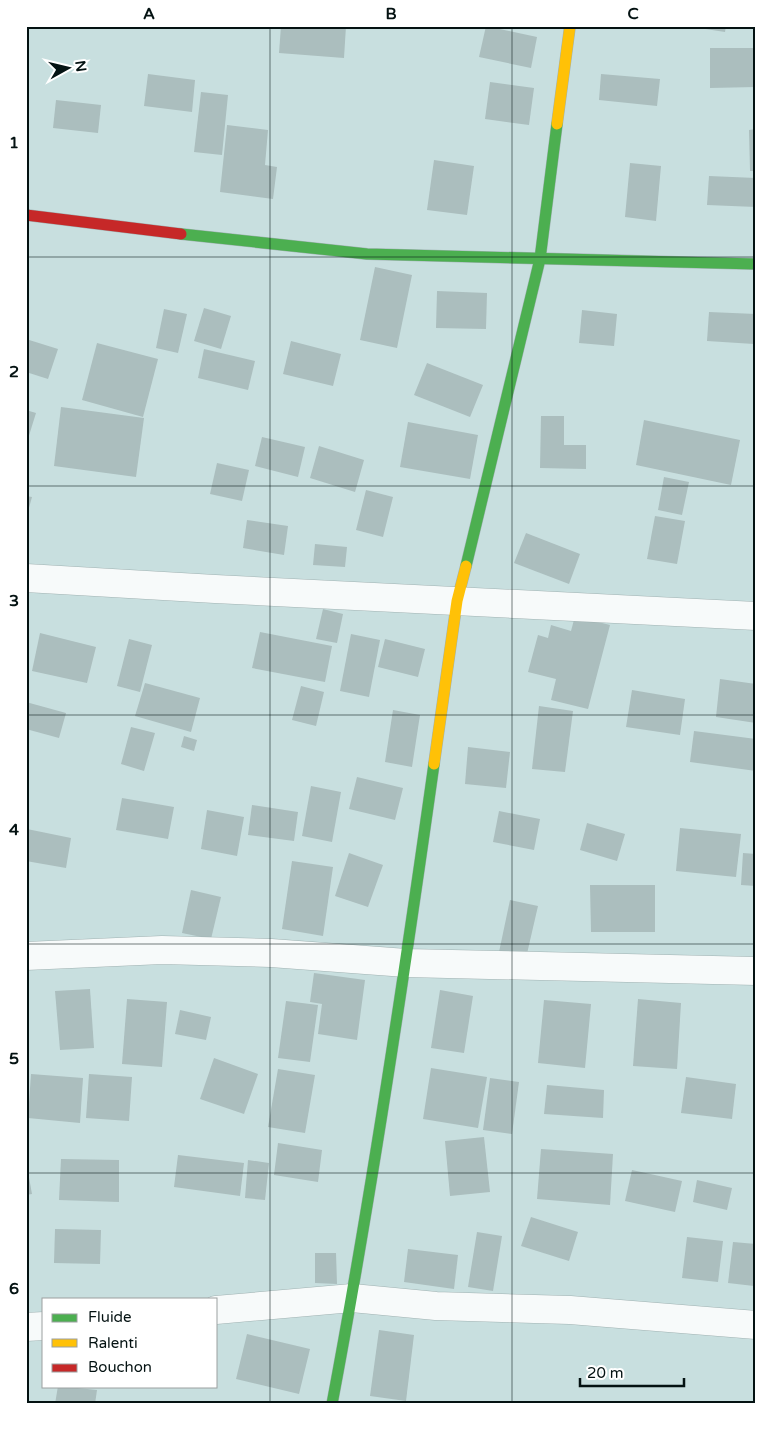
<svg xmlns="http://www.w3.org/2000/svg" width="782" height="1430" viewBox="0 0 782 1430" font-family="'Varela Round',sans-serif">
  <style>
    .building { fill: #abbebe }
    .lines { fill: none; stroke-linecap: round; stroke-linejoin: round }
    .street-casing { stroke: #a0b2b2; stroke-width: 29 }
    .fast-casing { stroke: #a0b2b2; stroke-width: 12 }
    .slow-casing { stroke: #a0b2b2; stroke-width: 12 }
    .jam-casing { stroke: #a0b2b2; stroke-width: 12 }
    .street { stroke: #f7fafa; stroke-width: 28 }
    .fast { stroke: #4caf50; stroke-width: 11 }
    .slow { stroke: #ffc107; stroke-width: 11 }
    .jam { stroke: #c62828; stroke-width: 11 }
    .grid { fill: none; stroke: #041212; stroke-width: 1; stroke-opacity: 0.55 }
    .neatline { fill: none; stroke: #041212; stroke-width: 2 }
    .grid-label { font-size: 16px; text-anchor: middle; font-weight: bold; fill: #041212 }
  </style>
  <rect width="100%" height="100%" fill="#c8dfdf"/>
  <!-- building -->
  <g class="building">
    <polygon points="281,26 346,26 344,58 279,53"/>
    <polygon points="486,26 537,37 531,68 479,57"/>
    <polygon points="686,26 726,26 725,32"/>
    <polygon points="710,48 756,48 756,87 710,88"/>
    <polygon points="148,74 195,80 192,112 144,106"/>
    <polygon points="601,74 660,79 657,106 599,100"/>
    <polygon points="490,82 534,88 529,125 485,119"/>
    <polygon points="201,92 228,95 222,155 194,152"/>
    <polygon points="56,100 101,105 98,133 53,128"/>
    <polygon points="227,125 268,130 265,165 277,167 273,199 220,192"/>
    <polygon points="756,129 756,171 750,171 749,130"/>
    <polygon points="434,160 474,166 467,215 427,210"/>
    <polygon points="630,163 661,166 656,221 625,217"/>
    <polygon points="709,176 756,178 756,207 707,205"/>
    <polygon points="375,267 412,275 397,348 360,340"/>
    <polygon points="437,291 487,293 486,329 436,328"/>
    <polygon points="204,308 231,316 221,349 194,341"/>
    <polygon points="164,309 187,314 178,353 156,348"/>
    <polygon points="582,310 617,314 614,346 579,343"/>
    <polygon points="709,312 756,314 754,344 707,341"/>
    <polygon points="26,339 58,349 48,379 26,372"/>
    <polygon points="291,341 341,354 333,386 283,374"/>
    <polygon points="97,343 158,359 143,417 82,400"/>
    <polygon points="204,349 255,361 248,390 198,378"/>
    <polygon points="427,363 483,385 470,417 414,395"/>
    <polygon points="61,407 144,418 136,477 54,466"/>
    <polygon points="26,410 36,413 27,442 26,442"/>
    <polygon points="541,416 564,416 564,445 586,445 586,469 540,468"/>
    <polygon points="644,420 740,440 731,485 636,465"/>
    <polygon points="408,422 478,435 470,479 400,467"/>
    <polygon points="262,437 305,447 298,477 255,466"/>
    <polygon points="319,446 364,460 355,492 310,478"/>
    <polygon points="217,463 249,470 242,501 210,494"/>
    <polygon points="664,477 689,482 682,515 658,510"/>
    <polygon points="366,490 393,497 383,537 356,530"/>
    <polygon points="26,496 32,497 27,515 26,515"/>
    <polygon points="655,516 685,521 677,564 647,559"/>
    <polygon points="247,520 288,526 284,555 243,548"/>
    <polygon points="526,533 580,554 569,584 514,563"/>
    <polygon points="315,544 347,547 345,567 313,565"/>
    <polygon points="323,609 343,614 337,643 316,639"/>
    <polygon points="575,616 610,625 588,709 551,700 556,679 528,672 538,635 548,638 551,625 571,631"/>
    <polygon points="260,632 332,646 325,682 252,668"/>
    <polygon points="40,633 96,647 87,683 32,671"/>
    <polygon points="351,634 380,640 369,697 340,691"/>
    <polygon points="129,639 152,645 140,692 117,686"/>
    <polygon points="385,639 425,649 418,677 378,667"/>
    <polygon points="720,679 756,684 756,723 716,717"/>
    <polygon points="145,683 200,698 191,732 135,716"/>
    <polygon points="301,686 324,692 316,726 292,720"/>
    <polygon points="632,690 685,699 680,735 626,727"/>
    <polygon points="26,702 66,713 59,738 26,729"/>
    <polygon points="539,706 573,711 565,772 532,769"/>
    <polygon points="393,710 420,715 412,767 385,762"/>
    <polygon points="131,727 155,733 144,771 121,764"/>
    <polygon points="694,731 756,739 756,771 690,762"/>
    <polygon points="184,736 197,740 194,751 181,747"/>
    <polygon points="468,747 510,752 506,788 465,784"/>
    <polygon points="357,777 403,788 395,820 349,809"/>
    <polygon points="311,786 341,792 332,842 302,836"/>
    <polygon points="122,798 174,807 168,839 116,830"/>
    <polygon points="252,805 298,812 294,841 248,835"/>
    <polygon points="207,810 244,817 237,856 201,849"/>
    <polygon points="499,811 540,819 534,850 493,842"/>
    <polygon points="587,823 625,834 617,861 580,850"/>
    <polygon points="680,828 741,834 736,877 676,871"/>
    <polygon points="27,829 71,838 66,868 26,861"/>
    <polygon points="349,853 383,865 368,907 335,896"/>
    <polygon points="743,853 756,854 756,886 741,885"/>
    <polygon points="292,861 333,867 323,936 282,929"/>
    <polygon points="590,885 655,885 655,932 591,932"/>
    <polygon points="191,890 221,897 211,939 182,933"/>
    <polygon points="510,900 538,906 526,958 499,952"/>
    <polygon points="314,973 365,980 357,1040 318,1034 322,1004 310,1002"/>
    <polygon points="90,989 94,1048 60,1050 55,991"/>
    <polygon points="440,990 473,996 464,1053 431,1048"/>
    <polygon points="127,999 167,1002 162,1067 122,1064"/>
    <polygon points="638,999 681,1003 677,1069 633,1066"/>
    <polygon points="544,1000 591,1004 585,1068 538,1063"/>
    <polygon points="286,1001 318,1005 310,1062 278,1058"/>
    <polygon points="180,1010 211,1017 206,1040 175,1034"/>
    <polygon points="214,1058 258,1074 244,1114 200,1099"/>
    <polygon points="431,1068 487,1077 478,1128 423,1119"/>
    <polygon points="278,1069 315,1075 305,1133 268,1127"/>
    <polygon points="31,1074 83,1078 80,1123 28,1118"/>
    <polygon points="89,1074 132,1077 129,1121 86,1118"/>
    <polygon points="686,1077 736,1084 732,1119 681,1113"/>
    <polygon points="490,1078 519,1082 512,1134 483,1130"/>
    <polygon points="547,1085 604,1090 603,1118 544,1114"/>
    <polygon points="484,1137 490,1192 450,1196 445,1141"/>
    <polygon points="278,1143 322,1150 318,1182 274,1175"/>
    <polygon points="541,1149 613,1154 610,1205 537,1199"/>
    <polygon points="178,1155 244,1163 240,1196 174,1187"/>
    <polygon points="61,1159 119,1160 119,1202 59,1200"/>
    <polygon points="248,1160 269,1163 265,1200 245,1198"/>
    <polygon points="26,1161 32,1194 26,1195"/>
    <polygon points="632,1170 682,1181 675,1212 625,1201"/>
    <polygon points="697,1180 732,1188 727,1210 693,1202"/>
    <polygon points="531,1217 578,1232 569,1261 521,1246"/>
    <polygon points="55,1229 101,1230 100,1264 54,1263"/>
    <polygon points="477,1232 502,1236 493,1291 468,1287"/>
    <polygon points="687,1237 723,1241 718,1282 682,1278"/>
    <polygon points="733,1242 756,1244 754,1286 728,1283"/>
    <polygon points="408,1249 458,1255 454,1289 404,1282"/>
    <polygon points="315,1253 336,1253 337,1284 315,1283"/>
    <polygon points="379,1330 414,1335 406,1401 370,1396"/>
    <polygon points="247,1334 310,1349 299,1394 236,1379"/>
    <polygon points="58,1386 97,1390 95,1404 55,1404"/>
  </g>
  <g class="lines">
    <!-- street casing -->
    <g class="street-casing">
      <g id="street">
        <polyline points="26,578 215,589 756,616"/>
        <polyline points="26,956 162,950 271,953 406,963 756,971"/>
        <polyline points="216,1310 352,1298 436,1306 570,1310 756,1325"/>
        <polyline points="26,1327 44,1326"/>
      </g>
    </g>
    <!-- fast casing -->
    <g class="fast-casing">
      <g id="fast">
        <polyline points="181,234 367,254 756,264"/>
        <polyline points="466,566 540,259 557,124"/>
        <path d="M332,1404c40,-212 72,-426 102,-640"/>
      </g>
    </g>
    <!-- slow casing -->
    <g class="slow-casing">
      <g id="slow">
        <polyline points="557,124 570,26"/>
        <polyline points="434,764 457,601 466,566"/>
      </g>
    </g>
    <!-- jam casing -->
    <g class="jam-casing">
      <polyline id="jam" points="26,215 181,234"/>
    </g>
    <!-- street -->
    <use href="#street" class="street"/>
    <!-- fast -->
    <use href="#fast" class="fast"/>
    <!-- slow -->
    <use href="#slow" class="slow"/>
    <!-- jam -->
    <use href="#jam" class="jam"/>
  </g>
  <!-- grid -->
  <path class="grid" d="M270,26v1378M512,26v1378M26,257h730M26,486h730M26,715h730M26,944h730M26,1173h730"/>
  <!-- border -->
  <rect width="782" height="1430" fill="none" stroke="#ffffff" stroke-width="55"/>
  <!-- legend -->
  <rect x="42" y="1298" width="175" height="90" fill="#ffffff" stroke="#9ba0a0"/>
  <rect x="52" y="1314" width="25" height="8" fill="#4caf50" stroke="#9ba0a0"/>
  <text x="88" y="1322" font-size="15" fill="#041212">Fluide</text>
  <rect x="52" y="1339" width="25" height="8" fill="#ffc107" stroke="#9ba0a0"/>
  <text x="88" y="1348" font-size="15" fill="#041212">Ralenti</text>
  <rect x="52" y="1364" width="25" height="8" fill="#c62828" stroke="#9ba0a0"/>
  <text x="88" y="1372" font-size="15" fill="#041212">Bouchon</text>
  <!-- north arrow -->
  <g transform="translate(68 68) rotate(82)" stroke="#ffffff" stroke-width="4" paint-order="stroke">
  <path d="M0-4L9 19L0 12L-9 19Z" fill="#041212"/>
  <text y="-8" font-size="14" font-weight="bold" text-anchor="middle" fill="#041212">N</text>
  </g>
  <!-- scale -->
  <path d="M580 1378v8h104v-8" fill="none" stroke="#041212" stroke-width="2.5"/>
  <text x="587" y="1378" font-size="15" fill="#041212" stroke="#ffffff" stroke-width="4" paint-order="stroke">20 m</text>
  <rect x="28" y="28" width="726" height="1374" class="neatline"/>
  <g class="grid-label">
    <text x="149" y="19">A</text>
    <text x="391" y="19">B</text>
    <text x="633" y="19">C</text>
    <text x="14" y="148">1</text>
    <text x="14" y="377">2</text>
    <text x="14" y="606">3</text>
    <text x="14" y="835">4</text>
    <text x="14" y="1064">5</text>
    <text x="14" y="1294">6</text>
  </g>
</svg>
